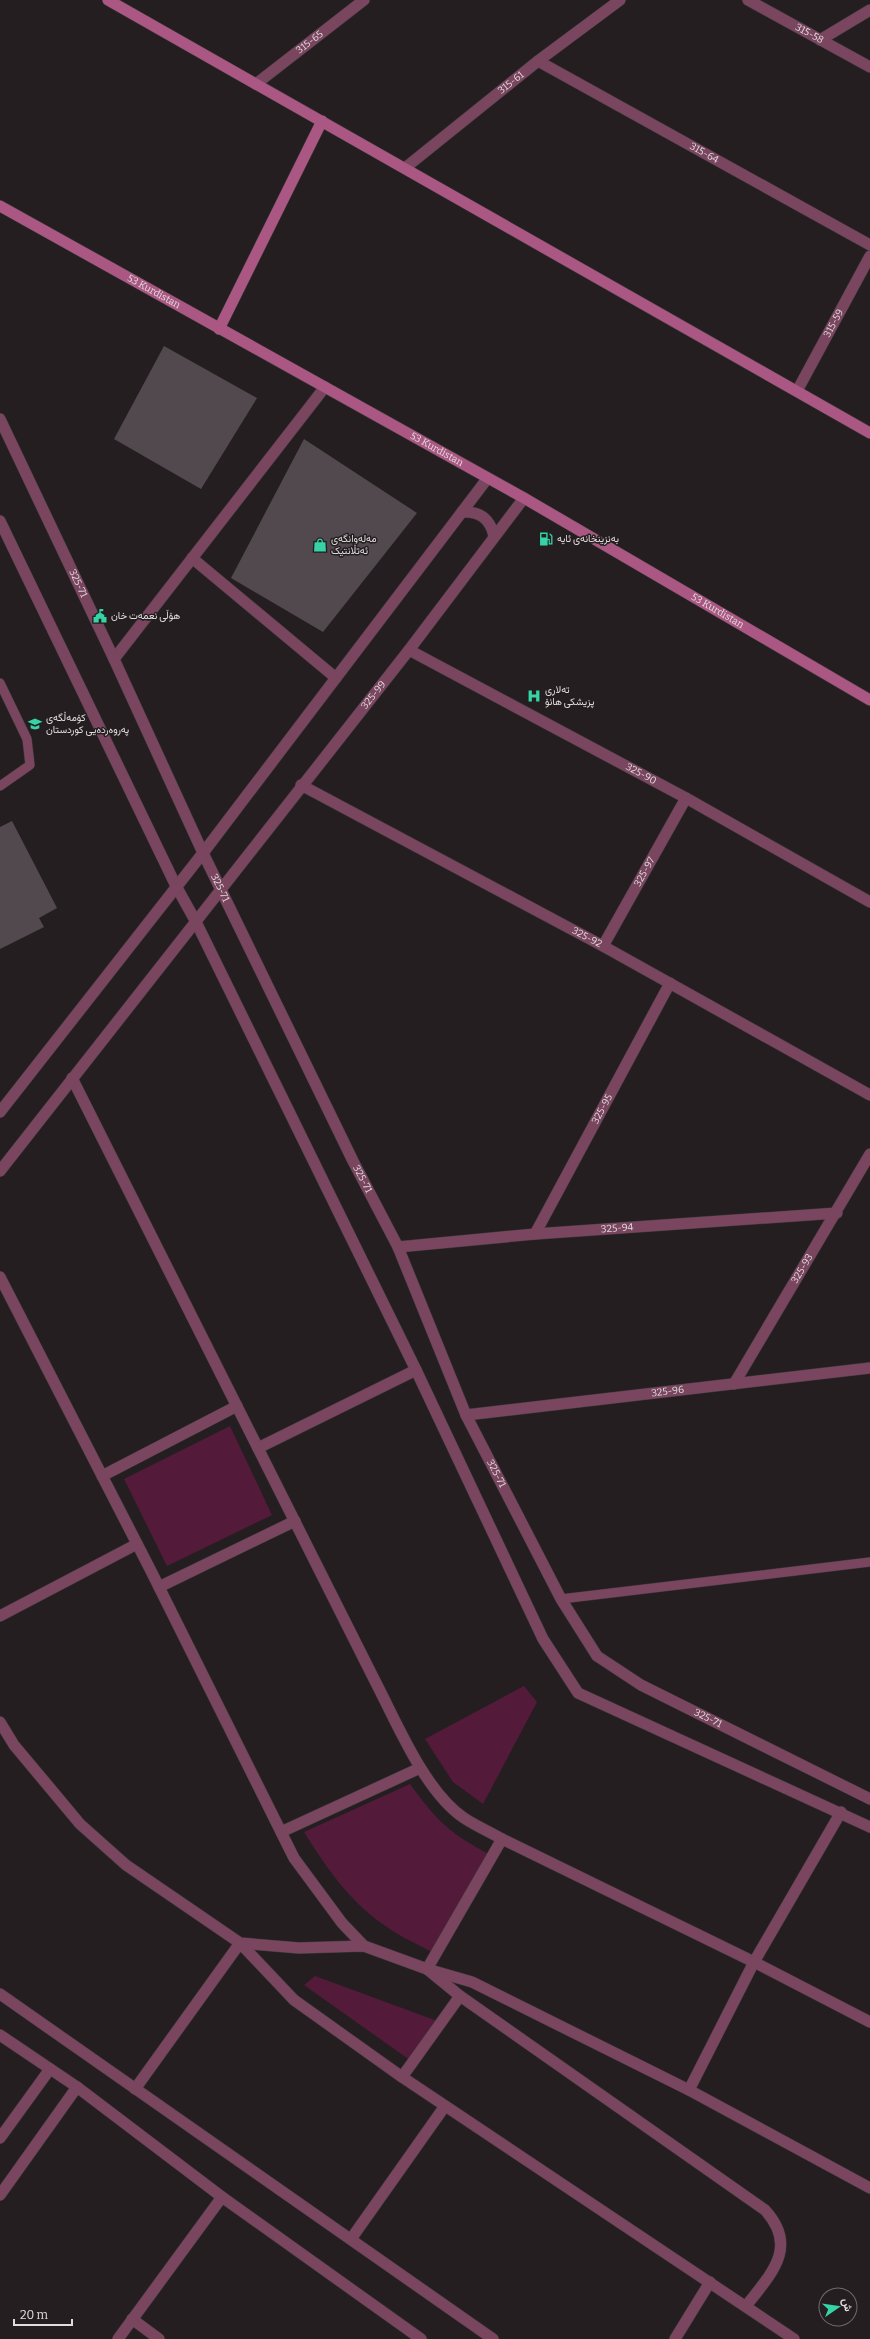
<svg xmlns="http://www.w3.org/2000/svg" width="870" height="2339" viewBox="0 0 870 2339" font-family="Bitter,Vazirmatn,serif">
  <style>
    .green { fill: #531a3a }
    .building { fill: #51494d }
    .lines { fill: none; stroke-linecap: round; stroke-linejoin: round }
    .service-casing { stroke: #3f393b; stroke-width: 10 }
    .minor-casing { stroke: #3f393b; stroke-width: 12 }
    .tertiary-casing { stroke: #3f393b; stroke-width: 12 }
    .secondary-casing { stroke: #3f393b; stroke-width: 12 }
    .service { stroke: #79455f; stroke-width: 9 }
    .minor { stroke: #79455f; stroke-width: 11 }
    .tertiary { stroke: #79455f; stroke-width: 11 }
    .secondary { stroke: #aa5883; stroke-width: 11 }
    .labels { text-anchor: middle; dominant-baseline: central; stroke-width: 3; stroke-linejoin: round; paint-order: stroke }
    .street-label { font-size: 10px; fill: #e1dcde; stroke: #251e21 }
    .poi-label { font-size: 10px; fill: #e1dcde; stroke: #251e21; text-anchor: start }
  </style>
  <rect width="100%" height="100%" fill="#251e21"/>
  <!-- green -->
  <g class="green">
    <polygon points="230,1426 272,1515 167,1566 124,1479"/>
    <polygon points="524,1686 537,1702 483,1804 453,1782 425,1739"/>
    <path d="M410,1784c27,37 40,50 81,71l-54,100c-17,-10 -37,-18 -53,-30 -35,-24 -58,-58 -80,-93z"/>
    <polygon points="315,1976 440,2022 414,2063 304,1985"/>
  </g>
  <!-- building -->
  <g class="building">
    <polygon points="164,346 257,398 201,489 114,439"/>
    <polygon points="304,439 417,513 323,632 231,578"/>
    <polygon points="12,821 57,908 39,918 44,927 0,949 0,827"/>
  </g>
  <g class="lines">
    <!-- service casing -->
    <g class="service-casing">
      <g id="service">
        <polyline points="0,683 27,739 30,765 0,786"/>
        <polyline points="561,1599 870,1562"/>
      </g>
    </g>
    <!-- minor casing -->
    <g class="minor-casing">
      <g id="minor">
        <path id="s1" d="M748,0l122,67"/>
        <polyline points="820,40 870,10"/>
        <path id="s2" d="M538,61l332,184"/>
        <path id="s3" d="M256,84l108,-84"/>
        <path id="s4" d="M405,168l133,-107 82,-61"/>
        <path id="s5" d="M797,391l73,-135"/>
        <polyline points="192,558 336,678"/>
        <path id="s6" d="M409,650l277,148 184,104"/>
        <polyline points="114,659 325,387"/>
        <path id="s7" d="M301,785l302,161 267,149"/>
        <path id="s8" d="M603,946l83,-148"/>
        <path d="M72,1078l303,603c22,42 50,111 89,137 12,8 26,14 38,21l252,123 116,60"/>
        <path id="s9" d="M535,1234l135,-251"/>
        <path id="s10" d="M398,1247l137,-13 302,-21"/>
        <polyline points="0,1277 151,1571 294,1858 342,1923 364,1946"/>
        <path id="s11" d="M734,1384l136,-230"/>
        <path id="s12" d="M466,1415l404,-47"/>
        <polyline points="258,1448 416,1370"/>
        <polyline points="102,1476 237,1406"/>
        <polyline points="159,1587 295,1521"/>
        <polyline points="0,1616 137,1544"/>
        <polyline points="0,1722 14,1745 80,1824 126,1865 240,1943 299,1948 364,1946 427,1969 472,1982 689,2090 870,2188"/>
        <polyline points="281,1832 420,1768"/>
        <path d="M502,1839l-75,130 33,27 305,214c34,37 6,64 -19,96"/>
        <polyline points="402,2077 460,1996"/>
        <polyline points="135,2089 240,1943 294,2000 402,2077 794,2339"/>
        <polyline points="689,2090 754,1962 841,1812"/>
        <polyline points="0,2138 50,2069"/>
        <polyline points="0,2195 77,2087"/>
        <polyline points="351,2239 445,2106"/>
        <polyline points="132,2319 159,2339"/>
        <polyline points="118,2339 222,2197"/>
        <polyline points="675,2339 710,2282"/>
      </g>
    </g>
    <!-- tertiary casing -->
    <g class="tertiary-casing">
      <g id="tertiary">
        <path id="s13" d="M0,419l114,240 89,194 150,308 45,86 68,168 95,184 36,57 44,29 229,114"/>
        <path d="M462,512c18,-1 28,7 32,24"/>
        <polyline points="0,521 176,886 196,922 416,1370 543,1639 578,1693 870,1827"/>
        <polyline points="0,1112 203,853 487,479"/>
        <path id="s14" d="M0,1171l409,-521 115,-152"/>
        <polyline points="0,1994 493,2339"/>
        <polyline points="0,2035 77,2087 222,2197 421,2339"/>
      </g>
    </g>
    <!-- secondary casing -->
    <g class="secondary-casing">
      <g id="secondary">
        <polyline points="108,0 870,433"/>
        <path id="s15" d="M0,206l524,292 346,202"/>
        <polyline points="219,329 322,121"/>
      </g>
    </g>
    <!-- service -->
    <use href="#service" class="service"/>
    <!-- minor -->
    <use href="#minor" class="minor"/>
    <!-- tertiary -->
    <use href="#tertiary" class="tertiary"/>
    <!-- secondary -->
    <use href="#secondary" class="secondary"/>
  </g>
  <!-- icons -->
  <defs>
    <g id="fuel-bare" transform="scale(1.08)"><path d="M-5.5-6h7V0h2V4h1.3V-2.5L3-4.5l.8-.8L6-3V5H2.5V1h-1V6h-7ZM-4.2-4.7v3.2H.2V-4.7Z" fill="#35d4a7" stroke="#251e21" stroke-width="2.5" paint-order="stroke"/></g>
    <g id="shop-bare" transform="scale(1.08)"><path d="M-5-2.5h2.3a2.7 3.5 0 0 1 5.4 0H5L5.5 6h-11ZM-1.5-2.5h3a1.5 2.3 0 0 0-3 0Z" fill="#35d4a7" stroke="#251e21" stroke-width="2.5" paint-order="stroke"/></g>
    <g id="civic-bare" transform="scale(1.08)"><path d="M-.6-6.5H3V-4.5H.6V-3L4-1V1h2V6H-6V1h2V-1L-.6-3ZM-1.2 2.5V6h2.4V2.5Z" fill="#35d4a7" stroke="#251e21" stroke-width="2.5" paint-order="stroke"/></g>
    <g id="hospital-bare" transform="scale(1.08)"><path d="M-5-5h3v3.5h4V-5h3V5h-3V1.5h-4V5h-3Z" fill="#35d4a7" stroke="#251e21" stroke-width="2.5" paint-order="stroke"/></g>
    <g id="school-bare" transform="scale(1.08)"><path d="M0-5L7-2L0 1L-7-2ZM-4 1L0 2.5L4 1V4Q0 6-4 4Z" fill="#35d4a7" stroke="#251e21" stroke-width="2.5" paint-order="stroke"/></g>
  </defs>
  <g fill-rule="evenodd">
    <use href="#fuel-bare" x="546" y="539"/>
    <use href="#shop-bare" x="320" y="545"/>
    <use href="#civic-bare" x="100" y="616"/>
    <use href="#hospital-bare" x="534" y="696"/>
    <use href="#school-bare" x="35" y="724"/>
  </g>
  <g class="labels">
    <!-- street labels -->
    <g class="street-label">
      <text stroke="none"><textPath href="#s1" startOffset="70">315-58</textPath></text>
      <text stroke="none"><textPath href="#s3" startOffset="68">315-65</textPath></text>
      <text stroke="none"><textPath href="#s4" startOffset="136">315-61</textPath></text>
      <text stroke="none"><textPath href="#s2" startOffset="190">315-64</textPath></text>
      <text stroke="none"><textPath href="#s15" startOffset="176">53 Kurdistan</textPath></text>
      <text stroke="none"><textPath href="#s5" startOffset="77">315-59</textPath></text>
      <text stroke="none"><textPath href="#s15" startOffset="500">53 Kurdistan</textPath></text>
      <text stroke="none"><textPath href="#s13" startOffset="182">325-71</textPath></text>
      <text stroke="none"><textPath href="#s15" startOffset="824">53 Kurdistan</textPath></text>
      <text stroke="none"><textPath href="#s14" startOffset="605">325-99</textPath></text>
      <text stroke="none"><textPath href="#s6" startOffset="263">325-90</textPath></text>
      <text stroke="none"><textPath href="#s8" startOffset="85">325-97</textPath></text>
      <text stroke="none"><textPath href="#s13" startOffset="518">325-71</textPath></text>
      <text stroke="none"><textPath href="#s7" startOffset="324">325-92</textPath></text>
      <text stroke="none"><textPath href="#s9" startOffset="142">325-95</textPath></text>
      <text stroke="none"><textPath href="#s13" startOffset="842">325-71</textPath></text>
      <text stroke="none"><textPath href="#s10" startOffset="220">325-94</textPath></text>
      <text stroke="none"><textPath href="#s11" startOffset="134">325-93</textPath></text>
      <text stroke="none"><textPath href="#s12" startOffset="203">325-96</textPath></text>
      <text stroke="none"><textPath href="#s13" startOffset="1166">325-71</textPath></text>
      <text stroke="none"><textPath href="#s13" startOffset="1502">325-71</textPath></text>
    </g>
    <!-- poi labels -->
    <g class="poi-label">
      <text x="331" y="539">مەلەوانگەی<tspan x="331" dy="12">ئەتڵانتیک</tspan></text>
      <text x="557" y="539">بەنزینخانەی ئایە</text>
      <text x="111" y="616">هۆڵی نعمەت خان</text>
      <text x="545" y="690">تەلاری<tspan x="545" dy="12">پزیشکی هانۆ</tspan></text>
      <text x="46" y="718">كۆمەڵگەی<tspan x="46" dy="12">پەروەردەیی كوردستان</tspan></text>
    </g>
  </g>
  <!-- north arrow -->
  <g transform="translate(838 2307) rotate(77)"><circle r="19" fill="#251e21" stroke="#706a6d"/>
  <path d="M0-3L7 15L0 10L-7 15Z" fill="#35d4a7"/>
  <text y="-6" font-size="11" font-weight="bold" text-anchor="middle" fill="#e1dcde">ش</text>
  </g>
  <!-- scale -->
  <path d="M14 2319v6h58v-6" fill="none" stroke="#e1dcde" stroke-width="2"/>
  <text x="20" y="2319" font-size="12" fill="#e1dcde" stroke="#251e21" stroke-width="3" paint-order="stroke">20 m</text>
</svg>
